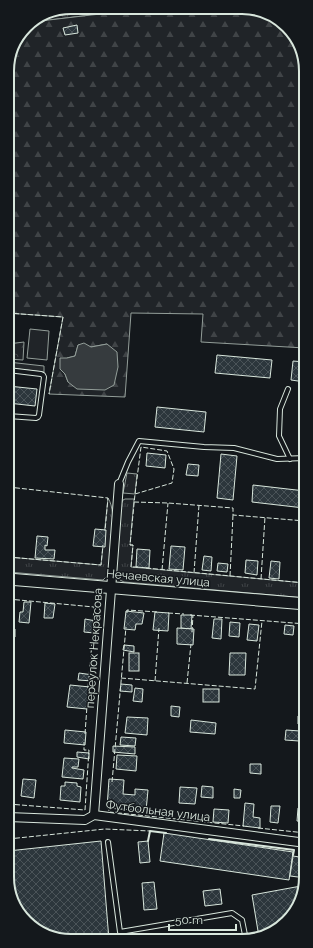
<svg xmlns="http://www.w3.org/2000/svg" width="313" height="948" viewBox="0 0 313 948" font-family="Raleway,sans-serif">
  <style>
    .grass { fill: url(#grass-tufts); stroke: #939e99 }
    .forest { fill: url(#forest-firs); stroke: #939e99; fill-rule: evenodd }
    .park { fill: url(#park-crowns); stroke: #939e99 }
    .pitch { fill: #202428; stroke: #939e99 }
    .parking { fill: #24282b; stroke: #939e99 }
    .water { fill: #363b3e; stroke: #939e99 }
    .building { fill: url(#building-cross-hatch); stroke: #d8e6dc }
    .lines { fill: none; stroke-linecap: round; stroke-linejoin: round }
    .lane-casing { stroke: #d8e6dc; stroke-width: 6 }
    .street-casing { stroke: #d8e6dc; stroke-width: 10 }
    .secondary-casing { stroke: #d8e6dc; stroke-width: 13 }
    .lane { stroke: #14181c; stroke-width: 4 }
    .street { stroke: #14181c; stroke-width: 8 }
    .secondary { stroke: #14181c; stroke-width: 11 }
    .fence { stroke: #d8e6dc; stroke-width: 1; stroke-dasharray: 5 2; stroke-linecap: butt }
    .wall { stroke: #d8e6dc; stroke-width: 2 }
    .labels { text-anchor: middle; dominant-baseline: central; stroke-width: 3; stroke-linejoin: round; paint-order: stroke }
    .street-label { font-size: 12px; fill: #d8e6dc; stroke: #14181c }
    .rim { fill: none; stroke: #d8e6dc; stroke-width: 2 }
  </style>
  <defs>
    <pattern id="grass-tufts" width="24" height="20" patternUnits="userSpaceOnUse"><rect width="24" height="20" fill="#202428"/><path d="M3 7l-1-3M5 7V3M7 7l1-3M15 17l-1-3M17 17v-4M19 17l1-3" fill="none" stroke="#404447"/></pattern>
    <pattern id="forest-firs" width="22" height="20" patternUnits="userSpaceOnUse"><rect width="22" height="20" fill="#202428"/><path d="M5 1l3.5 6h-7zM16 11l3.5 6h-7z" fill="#404447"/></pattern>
    <pattern id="park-crowns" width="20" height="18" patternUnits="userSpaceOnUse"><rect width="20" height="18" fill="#202428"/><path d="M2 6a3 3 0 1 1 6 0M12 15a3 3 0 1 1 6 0" fill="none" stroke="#404447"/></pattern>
    <pattern id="building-cross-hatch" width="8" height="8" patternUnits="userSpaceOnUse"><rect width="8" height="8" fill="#2c363c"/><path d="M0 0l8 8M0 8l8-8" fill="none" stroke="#4a5358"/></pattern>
  </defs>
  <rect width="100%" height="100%" fill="#14181c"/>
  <!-- grass -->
  <g class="grass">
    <polygon points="127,7 164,8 91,15 32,22 45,17"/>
    <polygon points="127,473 137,474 135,494 123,493"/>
    <path d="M108,498c10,15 3,60 -1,78l-4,4 -95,-8v-15l93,8z"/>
    <polygon points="125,499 134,499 130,545 133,545 131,567 305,583 306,598 124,582 120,580 115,574 121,504 123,500"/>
  </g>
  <!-- forest -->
  <path class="forest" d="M164,8h91l32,18 18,33v289l-104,-6 2,-28 -72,-1 -6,84 -76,-3 14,-77 -56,-4v-246l22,-44 3,-1 59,-7zM107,344l-39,38 -3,-8 2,-16 8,-2 3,-11 13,2z"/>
  <!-- park -->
  <polygon class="park" points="24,342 23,360 8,359 8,344"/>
  <!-- pitch -->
  <polygon class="pitch" points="30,329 49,331 47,360 27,358"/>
  <!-- parking -->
  <polygon class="parking" points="8,362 44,366 44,372 8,368"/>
  <!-- water -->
  <polygon class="water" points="84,343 91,347 107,344 117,352 118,367 114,385 105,390 77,389 68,382 65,374 60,369 60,358 67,358 75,356 78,345"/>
  <!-- building -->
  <g class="building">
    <polygon points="77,25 78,33 65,35 63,28"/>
    <polygon points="217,355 272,360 270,378 215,373"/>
    <polygon points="293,361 305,362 305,382 291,380"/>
    <polygon points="8,386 37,389 35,406 8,403"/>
    <polygon points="157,407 206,412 204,432 155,427"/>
    <polygon points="147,453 166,455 165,468 146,466"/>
    <polygon points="221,454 237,456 233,500 217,498"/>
    <polygon points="188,464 199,465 198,476 186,475"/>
    <polygon points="253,485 305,491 304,508 252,502"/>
    <polygon points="95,529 106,530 105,547 93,546"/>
    <polygon points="8,536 13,536 12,554 8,554"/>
    <polygon points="37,536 48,537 47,546 45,545 45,550 55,550 54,559 35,558"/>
    <polygon points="171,546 185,547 183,570 169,569"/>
    <polygon points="137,549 150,550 149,568 136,567"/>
    <polygon points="204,556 212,557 211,571 202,570"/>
    <polygon points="246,560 258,561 257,575 245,573"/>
    <polygon points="271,561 280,562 279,579 269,578"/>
    <polygon points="218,563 228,564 227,572 217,571"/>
    <polygon points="24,602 31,602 29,623 19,622 20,612 23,612"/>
    <polygon points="45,603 55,604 53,618 44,618"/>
    <polygon points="126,611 144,613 142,624 136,624 135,630 124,629"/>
    <polygon points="155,612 169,613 168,631 153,630"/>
    <polygon points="181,615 192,615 191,629 181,628"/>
    <polygon points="85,619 96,621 94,633 84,632"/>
    <polygon points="214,619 222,619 221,639 212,638"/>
    <polygon points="230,622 240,623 239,637 229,636"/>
    <polygon points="249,624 259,625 257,641 247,640"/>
    <polygon points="285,625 294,626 293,635 284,634"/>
    <polygon points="300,626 306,626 306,638 299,637"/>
    <polygon points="8,628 15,629 15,637 8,636"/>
    <polygon points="177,628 194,629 193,645 177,644"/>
    <polygon points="124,645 134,646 134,652 123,650"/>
    <rect x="129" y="653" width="10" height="18"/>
    <polygon points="230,653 246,653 245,675 229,675"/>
    <polygon points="79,673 93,675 93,681 78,680"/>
    <polygon points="121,684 132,685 132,692 120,691"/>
    <polygon points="70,685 90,687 87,709 67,707"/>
    <polygon points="135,688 143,689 142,702 133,701"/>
    <rect x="203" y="689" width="16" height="13"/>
    <polygon points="171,706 180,707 179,717 171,716"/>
    <polygon points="298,716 306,716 306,725 298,724"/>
    <polygon points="127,717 148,718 147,735 125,733"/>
    <polygon points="191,720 216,723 215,734 190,732"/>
    <polygon points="65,730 86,732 85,745 64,743"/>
    <polygon points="286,730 300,731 299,741 285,740"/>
    <polygon points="121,737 136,738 135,746 120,745"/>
    <polygon points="113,746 135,747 135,754 113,752"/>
    <polygon points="77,752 89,753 89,759 77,757"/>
    <polygon points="117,755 137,756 136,771 116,769"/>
    <polygon points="64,758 79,759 78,767 72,767 72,768 84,770 83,779 62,777"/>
    <polygon points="250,764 261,764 261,774 250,773"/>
    <polygon points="23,779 36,780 34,798 21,796"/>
    <polygon points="109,779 124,780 123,794 135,795 135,789 148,790 146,811 107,808"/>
    <polygon points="65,782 77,783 77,786 81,787 80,802 60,800 61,786 65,786"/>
    <polygon points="202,786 213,787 213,798 201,797"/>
    <polygon points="180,787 197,788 195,804 179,803"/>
    <polygon points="234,789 241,790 240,798 234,798"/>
    <polygon points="245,803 254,804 253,817 260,818 260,828 243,826"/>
    <polygon points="271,806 280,806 278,823 270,822"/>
    <polygon points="298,808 306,808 306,822 297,821"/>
    <polygon points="214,809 229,810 228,823 213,822"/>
    <polygon points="164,833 293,852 289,880 160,861"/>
    <polygon points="101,841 109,940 58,940 26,922 8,889 8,851"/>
    <polygon points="148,841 150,862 140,863 138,842"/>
    <polygon points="293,856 306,858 306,878 290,876"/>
    <polygon points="154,882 157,909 144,910 142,883"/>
    <polygon points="301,886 302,890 290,919 259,937 252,895"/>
    <polygon points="220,889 222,904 205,906 203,891"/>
  </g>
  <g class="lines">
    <!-- lane casing -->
    <g class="lane-casing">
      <g id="lane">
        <polyline points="8,370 41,374 43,375 44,377 39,415 38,417 36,418 8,416"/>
        <polyline points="288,389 280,409 279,436 290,459"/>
        <polyline points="119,484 128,462 139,441 204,447 234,448 277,459 305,458"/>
        <polyline points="108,842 120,932 232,913 242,920 246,940"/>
      </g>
    </g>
    <!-- street casing -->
    <g class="street-casing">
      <g id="street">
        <polyline points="94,815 119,484"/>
        <polyline points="8,817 85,820 94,815 306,843"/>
      </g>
    </g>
    <!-- secondary casing -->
    <g class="secondary-casing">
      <polyline id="secondary" points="8,579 306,604"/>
    </g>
    <!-- lane -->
    <use href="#lane" class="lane"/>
    <!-- street -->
    <use href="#street" class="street"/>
    <!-- secondary -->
    <use href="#secondary" class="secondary"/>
    <!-- fence -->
    <g class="fence">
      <polyline points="7,313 63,317 49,394"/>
      <polyline points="8,487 108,498 105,531"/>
      <polyline points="135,494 172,483 174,469 167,451 141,447 135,494 130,545 133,545 131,567 138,567"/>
      <polyline points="134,502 168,503 233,508 233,515 305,521"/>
      <polyline points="8,557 101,565 103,545"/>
      <polyline points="146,568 305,583"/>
      <polyline points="162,570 168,503"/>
      <polyline points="194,573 199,505"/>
      <polyline points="230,576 233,515"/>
      <polyline points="261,579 265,517"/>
      <polyline points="8,599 94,607 93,623"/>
      <polyline points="127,613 127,610 158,612"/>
      <polyline points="168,613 184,614"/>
      <polyline points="190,615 306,624"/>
      <polyline points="192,632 193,615"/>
      <polyline points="121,678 255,689 262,621"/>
      <polyline points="155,681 159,628"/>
      <polyline points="187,683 191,644"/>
      <polyline points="88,688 93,631"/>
      <polyline points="85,734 87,706"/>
      <polyline points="112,782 126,627"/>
      <polyline points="8,804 85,810 89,750 84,750 84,742"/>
      <polyline points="109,806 109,812 244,826"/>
      <polyline points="258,828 306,833"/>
      <polyline points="8,839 105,829 150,831"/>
    </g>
    <!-- wall -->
    <g class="wall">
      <polyline points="209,839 294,850 293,855"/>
      <polyline points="148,841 150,831 166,833"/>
    </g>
  </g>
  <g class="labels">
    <!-- street labels -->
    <g class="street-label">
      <text transform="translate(158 578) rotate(5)">Нечаевская улица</text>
      <text transform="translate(94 648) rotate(-86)">переулок Некрасова</text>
      <text transform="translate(158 811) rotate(7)">Футбольная улица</text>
    </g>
  </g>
  <!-- crop -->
  <path d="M0 0H313V948H0ZM71 14H242A57 57 0 0 1 299 71V877A57 57 0 0 1 242 934H71A57 57 0 0 1 14 877V71A57 57 0 0 1 71 14Z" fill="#14181c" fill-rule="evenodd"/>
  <path class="rim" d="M71 14H242A57 57 0 0 1 299 71V877A57 57 0 0 1 242 934H71A57 57 0 0 1 14 877V71A57 57 0 0 1 71 14Z"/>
  <!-- scale -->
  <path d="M169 924v6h67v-6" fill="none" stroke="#d8e6dc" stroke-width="2"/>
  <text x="175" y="924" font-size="12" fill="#d8e6dc" stroke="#14181c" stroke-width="3" paint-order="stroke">50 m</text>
</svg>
